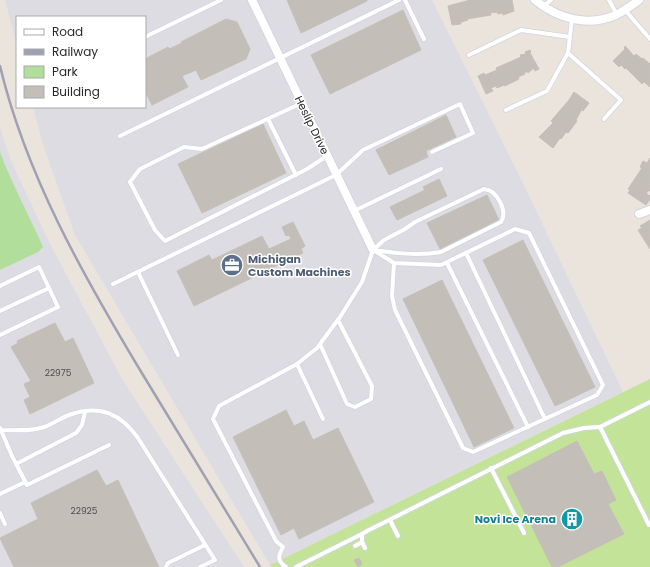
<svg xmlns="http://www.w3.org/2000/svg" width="650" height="567" viewBox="0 0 650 567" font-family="Poppins,sans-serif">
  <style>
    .industrial { fill: #dedce3 }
    .green { fill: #b1de9b }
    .pitch { fill: #c3e498 }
    .building { fill: #c3beb7; stroke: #c5c0b6 }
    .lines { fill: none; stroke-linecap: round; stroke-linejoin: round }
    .lane-casing { stroke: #d1d4e1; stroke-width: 5.5 }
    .street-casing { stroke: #d1d4e1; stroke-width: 10 }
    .lane { stroke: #fff; stroke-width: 4 }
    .street { stroke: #fff; stroke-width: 8 }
    .rail { stroke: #9fa1b2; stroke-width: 2.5 }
    .labels { text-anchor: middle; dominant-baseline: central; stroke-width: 3; stroke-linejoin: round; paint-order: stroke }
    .number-label { font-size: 9px; fill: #504e4c }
    .street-label { font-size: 11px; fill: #292929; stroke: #fff }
    .service-label { font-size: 11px; font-weight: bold; fill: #4e5e75; stroke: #fff; text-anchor: start }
    .culture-label { font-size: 11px; font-weight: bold; fill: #0d838f; stroke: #fff; text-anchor: end }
  </style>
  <rect width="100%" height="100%" fill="#eae4dc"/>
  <!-- industrial -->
  <g class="industrial">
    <polygon points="5,0 432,0 520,177 623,392 270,565 75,235 43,145 33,107 145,107 145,17 17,17 17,45"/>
    <polygon points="0,128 11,161 49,242 122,379 244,567 0,567"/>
  </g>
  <!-- green -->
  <path class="green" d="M0,152c12,33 29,63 43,95l-5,5 -38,18z"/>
  <!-- pitch -->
  <polygon class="pitch" points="650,379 650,567 272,567 270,565"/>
  <!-- building -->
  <g class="building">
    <polygon points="287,0 367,0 367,1 301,33"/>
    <polygon points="470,0 512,0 514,11 503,15 503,13 498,14 497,12 490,13 491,15 467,19 468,20 461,22 461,24 452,25 448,6"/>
    <polygon points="403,10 421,50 330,94 311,55"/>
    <polygon points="226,19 237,22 250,49 246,59 201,80 196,70 182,76 188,87 152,105 145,91 145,59 168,47 169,49 182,43 181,42"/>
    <polygon points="625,46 634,56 636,54 642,59 643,58 650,64 650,87 644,82 642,84 626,68 625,69 621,65 619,67 613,61 625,49 624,48"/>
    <polygon points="530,50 531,52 530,53 539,69 535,71 534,68 528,73 527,71 525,72 525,74 518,77 519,79 505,86 504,85 497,88 496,86 491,88 493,91 486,94 478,76 484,73 485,75 497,70 496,68 521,57 520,55 526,54 525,52"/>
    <polygon points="574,92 589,103 583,111 582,109 576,120 577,121 568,133 566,132 561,139 560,138 553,148 539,137 553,123 551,121 569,100"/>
    <polygon points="446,115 456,137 426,151 428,157 389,175 376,150"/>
    <polygon points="263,124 286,173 202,213 178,164"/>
    <polygon points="650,158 650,190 646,193 650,196 650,199 646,205 628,193 630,190 628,189 642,168 640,167 643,161 647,163"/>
    <polygon points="439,179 447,196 397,220 390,207 425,190 423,187"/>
    <polygon points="487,195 499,220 440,249 427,223"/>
    <polygon points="650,220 650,249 638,230 642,228 640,226"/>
    <polygon points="293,222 305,246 301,249 303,253 194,306 177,271 209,255 212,260 262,236 269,249 291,239 289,235 286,236 282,227"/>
    <polygon points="523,240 595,387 555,406 483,260"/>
    <polygon points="442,280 514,428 474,447 403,299"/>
    <polygon points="55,323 65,342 73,338 94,383 30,414 24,400 30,397 24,384 31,381 11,347 18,343 17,341"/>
    <polygon points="286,410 294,426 304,421 313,440 338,428 374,502 299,539 294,528 281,535 233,437"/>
    <polygon points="577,441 594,474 602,471 616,500 608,504 624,534 558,567 552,567 507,477"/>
    <polygon points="97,470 106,486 118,480 159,567 14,567 0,538 38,519 31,503"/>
    <polygon points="359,558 362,564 358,567 354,560"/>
  </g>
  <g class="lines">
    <!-- lane casing -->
    <g class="lane-casing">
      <g id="lane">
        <polyline points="405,0 424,39"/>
        <polyline points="609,0 617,15"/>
        <polyline points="544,6 551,0"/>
        <polyline points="625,10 650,39"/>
        <polyline points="145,37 221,0"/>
        <polyline points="568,53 621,100 604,119"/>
        <polyline points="469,55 521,30 570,37"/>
        <polyline points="302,103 202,149 184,147 140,169 130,182 155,230 165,241 307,169 327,156"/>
        <polyline points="506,110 547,91 568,53 572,19"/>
        <polyline points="268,119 296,175"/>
        <polyline points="120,136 399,0"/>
        <polyline points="354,211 441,169"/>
        <polyline points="375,251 394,263 392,296 395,310 463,448 473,452 597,395 603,385 529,233 515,229 441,265 394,263"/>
        <polyline points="466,253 545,419"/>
        <polyline points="447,263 528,427"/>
        <polyline points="138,272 178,355"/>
        <polyline points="113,284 336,175 363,150 460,104 473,133 432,152"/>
        <polyline points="0,286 39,267 58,307 0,335"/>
        <polyline points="0,311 49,288"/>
        <polyline points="320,344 347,404 355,407 371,399 372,386 338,320"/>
        <polyline points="297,364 323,419"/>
        <polyline points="600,427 649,525 650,524"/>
        <path d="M0,428l1,2c14,0 29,2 43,-3 9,-3 18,-10 28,-13 29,-9 49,0 66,24l77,122 -15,7"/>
        <polyline points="1,430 12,456 27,485 109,445"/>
        <polyline points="16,464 76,433 82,425 85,412"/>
        <polyline points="491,468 524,533"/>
        <polyline points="0,494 25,482"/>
        <polyline points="0,513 5,524"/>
        <polyline points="390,520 398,536"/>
        <polyline points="355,546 362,542"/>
        <polyline points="365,548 362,542 362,534 367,531 563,433 584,428 600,427 650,402"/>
        <polyline points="166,567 168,563 205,545"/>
        <path d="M286,567c-9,-6 -8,-11 -3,-20l-7,-6 -63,-122 6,-13 78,-42 20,-16 23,-31 22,-35 11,-32 11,-10 21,-11 10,-7 69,-33c13,1 24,22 17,33l-60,30c-23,4 -46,1 -68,-2"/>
        <polyline points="296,567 362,534"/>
      </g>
    </g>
    <!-- street casing -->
    <g class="street-casing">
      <g id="street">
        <polyline points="252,0 373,250"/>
        <path d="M535,0c23,19 53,27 81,15 8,-4 16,-10 23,-15"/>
        <polyline points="639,214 650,210"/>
      </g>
    </g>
    <!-- lane -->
    <use href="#lane" class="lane"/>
    <!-- street -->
    <use href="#street" class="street"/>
    <!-- rail -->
    <path class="rail" d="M0,66c26,109 83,209 140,304 40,66 80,132 120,197"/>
  </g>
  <!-- icons -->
  <defs>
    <g id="office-disc" transform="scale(1.15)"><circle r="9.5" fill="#5c6f8a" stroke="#fff"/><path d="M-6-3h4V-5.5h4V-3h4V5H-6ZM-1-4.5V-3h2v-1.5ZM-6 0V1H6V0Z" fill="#fff"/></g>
    <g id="building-disc" transform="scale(1.15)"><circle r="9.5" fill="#0f9aa8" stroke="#fff"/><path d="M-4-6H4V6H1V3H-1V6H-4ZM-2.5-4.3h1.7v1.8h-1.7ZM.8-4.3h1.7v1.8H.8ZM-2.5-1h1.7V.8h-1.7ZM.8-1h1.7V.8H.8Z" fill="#fff"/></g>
  </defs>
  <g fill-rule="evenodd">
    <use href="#office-disc" x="232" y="265"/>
    <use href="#building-disc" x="572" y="519"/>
  </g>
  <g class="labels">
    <!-- number labels -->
    <g class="number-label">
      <text x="58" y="373">22975</text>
      <text x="84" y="511">22925</text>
    </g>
    <!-- street labels -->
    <g class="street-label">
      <text transform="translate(312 125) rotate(64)">Heslip Drive</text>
    </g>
    <!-- service labels -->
    <g class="service-label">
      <text x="248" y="259">Michigan<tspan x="248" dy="13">Custom Machines</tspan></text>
    </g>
    <!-- culture labels -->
    <g class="culture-label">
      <text x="556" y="519">Novi Ice Arena</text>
    </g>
  </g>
  <!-- legend -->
  <rect x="16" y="16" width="130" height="92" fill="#ffffff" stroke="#a9a9a9"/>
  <rect x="24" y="29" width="20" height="6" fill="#ffffff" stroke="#a9a9a9"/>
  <text x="52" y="36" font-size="12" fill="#292929">Road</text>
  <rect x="24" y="49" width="20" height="6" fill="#9fa1b2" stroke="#a9a9a9"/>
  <text x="52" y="56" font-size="12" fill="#292929">Railway</text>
  <rect x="24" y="66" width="20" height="12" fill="#b1de9b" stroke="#a9a9a9"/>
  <text x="52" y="76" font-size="12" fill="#292929">Park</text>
  <rect x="24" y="86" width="20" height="12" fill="#c3beb7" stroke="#a9a9a9"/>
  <text x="52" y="96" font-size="12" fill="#292929">Building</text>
</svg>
